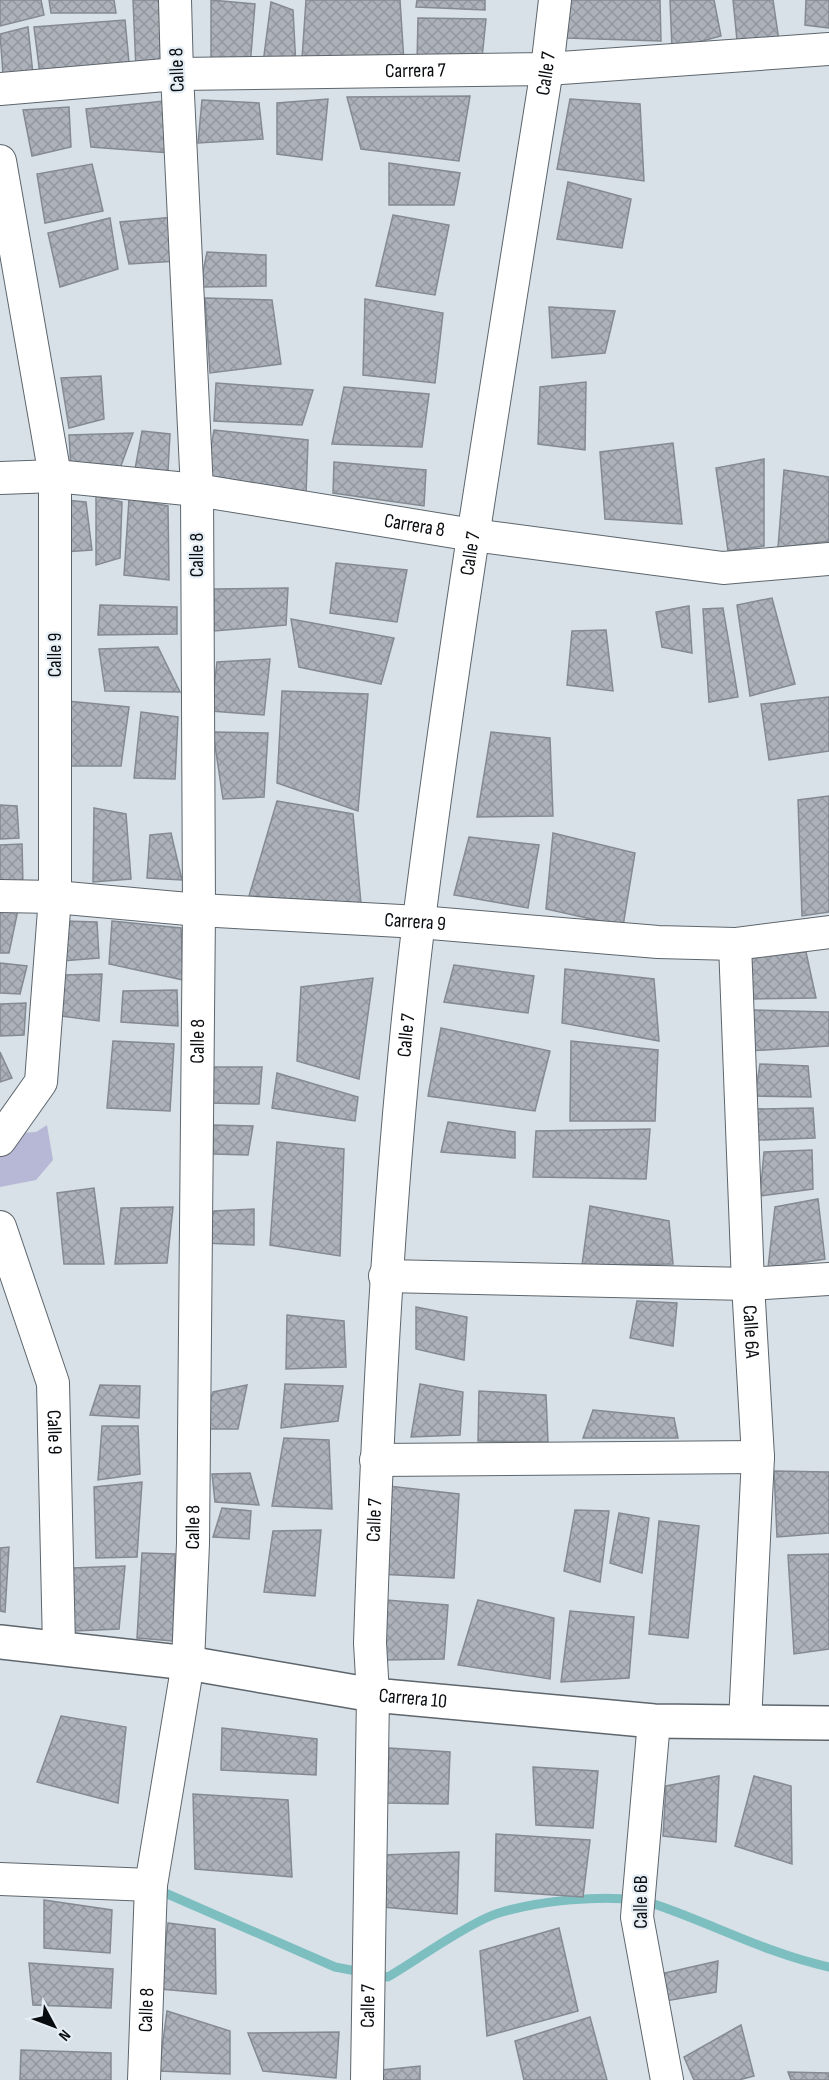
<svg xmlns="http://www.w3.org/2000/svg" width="829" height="2080" viewBox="0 0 829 2080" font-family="'Sofia Sans Condensed',sans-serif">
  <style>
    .park { fill: #b7b8d6 }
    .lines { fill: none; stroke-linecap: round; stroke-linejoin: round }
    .stream { stroke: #7dbfc1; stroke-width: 9 }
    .building { fill: url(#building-cross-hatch); stroke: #858a92; stroke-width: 1.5 }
    .minor-casing { stroke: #5e666c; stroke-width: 34 }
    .tertiary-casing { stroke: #5e666c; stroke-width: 36 }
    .minor { stroke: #fff; stroke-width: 32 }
    .tertiary { stroke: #fff; stroke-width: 33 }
    .labels { text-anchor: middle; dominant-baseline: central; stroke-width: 4.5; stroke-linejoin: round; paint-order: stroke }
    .street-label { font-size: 20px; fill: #090c0f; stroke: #e5eef5 }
  </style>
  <defs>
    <pattern id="building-cross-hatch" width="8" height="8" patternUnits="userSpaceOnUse" patternTransform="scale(1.5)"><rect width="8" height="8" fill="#acb1ba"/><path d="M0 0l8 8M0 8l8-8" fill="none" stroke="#93979f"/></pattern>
  </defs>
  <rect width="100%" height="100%" fill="#d8e1e8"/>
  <!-- park -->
  <polygon class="park" points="47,1125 53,1160 36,1180 0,1187 0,1134 36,1132"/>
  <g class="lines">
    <!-- stream -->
    <path class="stream" d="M156,1889l179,78 53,10c32,-19 64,-43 98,-59 38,-17 132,-27 171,-13 58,20 112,49 172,62"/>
  </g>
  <!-- building -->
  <g class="building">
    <polygon points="0,0 41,0 44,15 0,26"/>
    <polygon points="49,0 114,0 116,13 51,13"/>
    <polygon points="133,0 164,0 165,67 136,70"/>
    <polygon points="211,0 255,4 250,67 211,67"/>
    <polygon points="306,0 400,0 404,62 302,59"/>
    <polygon points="417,0 485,0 485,10 416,7"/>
    <polygon points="571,0 660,0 661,41 566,38"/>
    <polygon points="670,0 714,0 721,36 672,49"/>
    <polygon points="733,0 773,0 779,41 738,50"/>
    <polygon points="806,0 829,0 829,28 805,25"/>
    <polygon points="271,2 293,10 296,67 263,63"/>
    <polygon points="418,18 486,19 482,58 417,63"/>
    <polygon points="125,20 130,73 40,75 34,27"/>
    <polygon points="28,27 33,74 3,74 0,34"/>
    <polygon points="470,96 459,161 361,149 347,97"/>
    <polygon points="328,99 322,160 277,154 277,103"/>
    <polygon points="570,99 640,104 644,181 557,169"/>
    <polygon points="202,100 259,103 263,139 198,143"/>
    <polygon points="164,101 170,153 91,147 86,109"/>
    <polygon points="69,107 71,147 32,156 23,110"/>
    <polygon points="389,163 460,173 454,205 389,205"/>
    <polygon points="92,164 103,211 45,223 37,174"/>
    <polygon points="568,182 631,199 622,248 557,239"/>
    <polygon points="393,215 449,225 435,295 376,286"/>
    <polygon points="174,217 178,261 129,264 120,222"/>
    <polygon points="110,218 118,269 60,287 48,233"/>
    <polygon points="207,252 266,255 266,286 200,287"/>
    <polygon points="205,298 272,300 281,364 210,373"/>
    <polygon points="365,299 443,313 435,383 363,375"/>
    <polygon points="549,307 615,311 605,353 552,358"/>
    <polygon points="101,376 104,419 69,428 61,378"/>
    <polygon points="586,382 585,450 538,444 540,387"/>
    <polygon points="216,383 313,390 302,425 214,421"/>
    <polygon points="344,387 429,394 422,447 332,444"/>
    <polygon points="214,430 308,440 306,496 205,482"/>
    <polygon points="142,431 170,434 168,471 135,469"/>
    <polygon points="133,433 119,471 71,470 69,435"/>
    <polygon points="673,443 682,524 605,519 600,452"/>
    <polygon points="764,459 764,546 728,551 716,468"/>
    <polygon points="334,462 426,470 424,506 333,493"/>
    <polygon points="784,470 829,477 829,541 778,548"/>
    <polygon points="96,496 122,502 120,558 96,565"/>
    <polygon points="129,499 168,506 169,580 124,575"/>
    <polygon points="65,500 86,502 92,550 64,552"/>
    <polygon points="336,563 407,570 397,622 330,613"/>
    <polygon points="288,588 286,625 214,631 214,589"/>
    <polygon points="772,598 795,684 750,696 737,605"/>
    <polygon points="100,605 177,607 177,634 98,635"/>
    <polygon points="689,606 692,653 662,647 656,612"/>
    <polygon points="723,608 738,697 709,702 703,609"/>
    <polygon points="291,619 394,638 381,684 299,667"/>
    <polygon points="606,630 613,691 567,685 572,631"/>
    <polygon points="158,647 180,692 105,691 99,649"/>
    <polygon points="270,659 264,715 211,711 217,662"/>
    <polygon points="282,691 368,694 358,811 277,783"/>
    <polygon points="829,697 829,751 769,760 761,704"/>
    <polygon points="67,701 129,707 121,766 68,766"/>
    <polygon points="141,712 178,717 175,779 134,778"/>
    <polygon points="213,732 268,733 264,797 223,799"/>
    <polygon points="491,732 550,738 553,816 477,817"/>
    <polygon points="829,796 829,912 802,916 798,800"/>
    <polygon points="277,801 353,814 361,904 249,896"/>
    <polygon points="0,805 17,806 19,838 0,839"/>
    <polygon points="94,808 126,814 131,879 93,882"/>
    <polygon points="171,833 182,880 147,878 150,835"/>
    <polygon points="553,833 635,853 623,926 546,909"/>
    <polygon points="469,837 539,845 528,908 454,895"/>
    <polygon points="22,844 23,885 0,885 0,845"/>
    <polygon points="0,909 18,910 9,953 0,953"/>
    <polygon points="64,921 97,922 99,958 62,961"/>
    <polygon points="112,921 181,928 183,980 109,964"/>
    <polygon points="806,952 816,998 751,999 746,956"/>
    <polygon points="0,963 27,966 20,994 0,993"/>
    <polygon points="454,965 534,976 528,1013 444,1002"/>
    <polygon points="565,969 654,979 659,1041 562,1023"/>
    <polygon points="102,974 99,1021 53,1015 63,975"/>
    <polygon points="373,978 359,1079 297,1061 301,987"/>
    <polygon points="177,990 178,1026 121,1022 123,991"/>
    <polygon points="26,1003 24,1035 0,1036 0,1004"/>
    <polygon points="750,1010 829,1012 829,1046 748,1051"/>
    <polygon points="441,1028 550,1051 535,1111 428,1096"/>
    <polygon points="113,1041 174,1044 170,1111 107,1108"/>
    <polygon points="571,1041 658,1050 655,1121 570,1121"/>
    <polygon points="0,1052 12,1078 0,1082"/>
    <polygon points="760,1064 808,1066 811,1097 755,1096"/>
    <polygon points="214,1067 262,1067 259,1104 209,1103"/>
    <polygon points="277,1073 358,1097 355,1121 272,1108"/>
    <polygon points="813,1108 815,1138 759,1140 755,1109"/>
    <polygon points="448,1122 515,1132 515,1158 441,1152"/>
    <polygon points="213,1125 253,1126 248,1155 213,1154"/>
    <polygon points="650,1129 646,1179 533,1177 536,1131"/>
    <polygon points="277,1142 344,1149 340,1256 270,1245"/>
    <polygon points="812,1150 813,1189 760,1196 764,1152"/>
    <polygon points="94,1188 104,1264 64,1264 57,1193"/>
    <polygon points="818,1199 825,1259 768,1268 775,1207"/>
    <polygon points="590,1206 669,1221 673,1264 582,1265"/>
    <polygon points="173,1207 167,1263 115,1264 121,1208"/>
    <polygon points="254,1209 254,1245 202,1243 214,1211"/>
    <polygon points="637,1301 677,1303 673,1346 630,1338"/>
    <polygon points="416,1307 467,1317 464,1360 416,1349"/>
    <polygon points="287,1315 344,1321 346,1367 286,1369"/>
    <polygon points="285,1384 343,1386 338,1421 281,1428"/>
    <polygon points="420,1384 463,1392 460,1435 411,1437"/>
    <polygon points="100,1385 140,1386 139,1418 90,1415"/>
    <polygon points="247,1385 238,1429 201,1429 213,1392"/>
    <polygon points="479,1391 546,1395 548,1442 478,1441"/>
    <polygon points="593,1410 674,1418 678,1438 583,1438"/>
    <polygon points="102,1426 138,1426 140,1474 98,1480"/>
    <polygon points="284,1438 329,1440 332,1509 272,1506"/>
    <polygon points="774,1471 829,1472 829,1533 777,1537"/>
    <polygon points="250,1473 259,1505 215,1502 212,1474"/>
    <polygon points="142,1482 137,1557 96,1558 94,1487"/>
    <polygon points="388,1486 459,1494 454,1578 378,1574"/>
    <polygon points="222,1508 251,1511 249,1539 213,1537"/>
    <polygon points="575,1510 609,1511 600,1582 564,1571"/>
    <polygon points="619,1513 649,1518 642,1573 610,1563"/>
    <polygon points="659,1521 699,1526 688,1638 649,1634"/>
    <polygon points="321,1530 315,1596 264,1592 273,1531"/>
    <polygon points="9,1547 5,1612 0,1611 0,1548"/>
    <polygon points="142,1553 175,1554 173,1641 137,1638"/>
    <polygon points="829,1554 829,1649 794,1654 788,1555"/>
    <polygon points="125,1566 119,1629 74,1631 72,1568"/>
    <polygon points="386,1600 448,1605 444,1659 384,1660"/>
    <polygon points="478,1600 554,1618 550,1679 458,1665"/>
    <polygon points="570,1611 634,1617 629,1678 561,1682"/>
    <polygon points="61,1716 126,1727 118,1803 37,1782"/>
    <polygon points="222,1728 317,1739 316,1775 221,1770"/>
    <polygon points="389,1748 450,1752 448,1804 387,1803"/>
    <polygon points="533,1767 598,1771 593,1828 536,1825"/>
    <polygon points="719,1776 716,1842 663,1836 666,1786"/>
    <polygon points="754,1776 791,1786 792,1864 735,1846"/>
    <polygon points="193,1794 288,1800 292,1877 195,1869"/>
    <polygon points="496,1834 590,1840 583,1897 495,1891"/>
    <polygon points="459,1852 457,1914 383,1907 383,1855"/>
    <polygon points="44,1900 112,1910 110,1953 44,1948"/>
    <polygon points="168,1923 215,1929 216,1994 160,1989"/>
    <polygon points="559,1928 578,2011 487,2036 480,1951"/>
    <polygon points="718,1961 716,1992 666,2001 660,1974"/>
    <polygon points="29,1963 113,1969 111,2008 33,2005"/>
    <polygon points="167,2011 230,2031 230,2074 159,2071"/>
    <polygon points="590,2017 607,2080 524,2080 515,2041"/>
    <polygon points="741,2025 754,2076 739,2080 694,2080 684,2057"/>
    <polygon points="339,2032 336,2078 263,2071 248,2033"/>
    <polygon points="21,2050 111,2053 111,2080 20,2080"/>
    <polygon points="420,2066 420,2080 372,2080 372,2071"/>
    <polygon points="788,2072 829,2073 829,2080 791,2080"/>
  </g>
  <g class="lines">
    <!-- minor casing -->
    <g class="minor-casing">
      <g id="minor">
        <path id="s1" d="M0,89l177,-15 370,-5 282,-20"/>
        <polyline points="0,161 55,476 55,897 41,1082 0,1140"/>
        <path id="s2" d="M0,478l55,-2 142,14 276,45 250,33 106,-9"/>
        <path id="s3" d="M0,896l55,1 144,13 220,12 239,20 77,2 94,-12"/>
        <path id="s4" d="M735,944l13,340 10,173 -13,265"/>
        <path id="s5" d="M0,1227l53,156 6,264"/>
        <polyline points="385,1276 748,1284 829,1279"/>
        <polyline points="376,1460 758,1457"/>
        <polyline points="654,1721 637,1917 667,2080"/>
        <polyline points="0,1879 151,1885"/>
        <path id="s6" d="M144,2080l7,-195 37,-222 5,-120 6,-633 -2,-420 -20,-416 -2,-74"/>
        <path id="s7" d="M367,2080l6,-385 -3,-52c8,-242 20,-483 49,-723 36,-285 83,-568 128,-851l8,-69"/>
      </g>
    </g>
    <!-- tertiary casing -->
    <g class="tertiary-casing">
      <g id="tertiary">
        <path id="s8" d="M0,1642l188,21 185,32 281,26 175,2"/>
      </g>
    </g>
    <!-- minor -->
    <use href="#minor" class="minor"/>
    <!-- tertiary -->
    <use href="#tertiary" class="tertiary"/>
  </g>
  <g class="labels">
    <!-- street labels -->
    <g class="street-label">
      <text transform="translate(177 70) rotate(-92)">Calle 8</text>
      <text stroke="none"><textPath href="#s1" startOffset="416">Carrera 7</textPath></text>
      <text stroke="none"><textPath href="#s7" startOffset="2018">Calle 7</textPath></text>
      <text stroke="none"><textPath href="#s2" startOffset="418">Carrera 8</textPath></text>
      <text stroke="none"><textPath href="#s7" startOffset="1532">Calle 7</textPath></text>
      <text transform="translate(197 555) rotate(-90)">Calle 8</text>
      <text transform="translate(55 655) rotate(-90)">Calle 9</text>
      <text stroke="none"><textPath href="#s3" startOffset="416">Carrera 9</textPath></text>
      <text stroke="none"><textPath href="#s7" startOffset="1046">Calle 7</textPath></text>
      <text stroke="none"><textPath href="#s6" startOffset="1042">Calle 8</textPath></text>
      <text stroke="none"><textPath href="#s4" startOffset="388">Calle 6A</textPath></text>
      <text stroke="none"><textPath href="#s5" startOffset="214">Calle 9</textPath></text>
      <text stroke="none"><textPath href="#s7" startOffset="560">Calle 7</textPath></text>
      <text stroke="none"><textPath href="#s6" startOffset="556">Calle 8</textPath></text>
      <text stroke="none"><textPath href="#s8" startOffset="417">Carrera 10</textPath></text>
      <text transform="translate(641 1902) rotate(-90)">Calle 6B</text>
      <text stroke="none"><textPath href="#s7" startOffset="74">Calle 7</textPath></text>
      <text stroke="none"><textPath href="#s6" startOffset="70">Calle 8</textPath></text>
    </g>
  </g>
  <!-- north arrow -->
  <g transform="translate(54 2026) rotate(131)" stroke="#e5eef5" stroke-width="4.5" paint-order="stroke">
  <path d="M0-4.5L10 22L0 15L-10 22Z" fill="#090c0f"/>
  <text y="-9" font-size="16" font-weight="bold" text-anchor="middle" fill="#090c0f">N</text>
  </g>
</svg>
